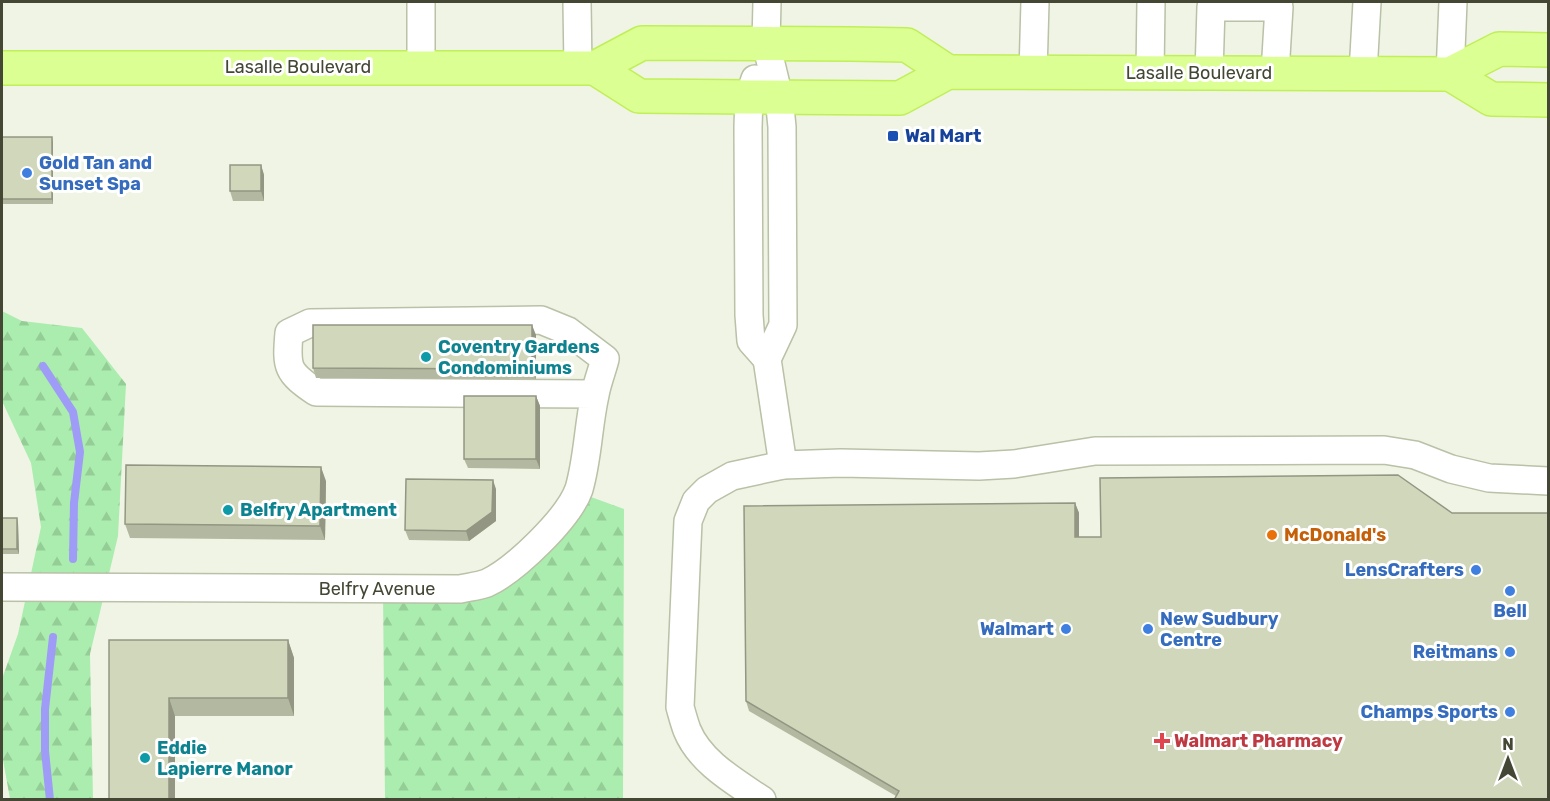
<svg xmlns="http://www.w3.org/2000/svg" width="1550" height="801" viewBox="0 0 1550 801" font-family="Rubik,sans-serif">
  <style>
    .forest { fill: url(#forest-firs) }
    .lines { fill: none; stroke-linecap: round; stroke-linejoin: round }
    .stream { stroke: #9e9cf7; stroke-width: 8 }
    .minor-casing { stroke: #b9c1a7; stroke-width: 30 }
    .major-casing { stroke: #c0ef59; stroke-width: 36 }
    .minor { stroke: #fff; stroke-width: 27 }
    .major { stroke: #dcff93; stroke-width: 33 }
    .wall { fill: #b3b9a0 }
    .shaded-wall { fill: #929682 }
    .building { fill: #d0d7ba; stroke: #929682; stroke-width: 1.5 }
    .transit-dot { fill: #1a4fb4; stroke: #fff; stroke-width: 2 }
    .shop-dot { fill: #3f7fe0; stroke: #fff; stroke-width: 2 }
    .culture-dot { fill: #0f9aa8; stroke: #fff; stroke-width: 2 }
    .food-dot { fill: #e8710a; stroke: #fff; stroke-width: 2 }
    .health-dot { fill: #e0444e; stroke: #fff; stroke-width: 2 }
    .labels { text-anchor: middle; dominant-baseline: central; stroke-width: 6; stroke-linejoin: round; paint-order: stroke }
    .street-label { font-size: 18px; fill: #434734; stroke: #fff }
    .transit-label { font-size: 18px; font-weight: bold; fill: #164399; stroke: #fff; text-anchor: start }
    .shop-label { font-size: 18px; font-weight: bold; fill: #366cbe; stroke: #fff; text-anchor: end }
    .culture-label { font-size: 18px; font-weight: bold; fill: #0d838f; stroke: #fff; text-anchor: start }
    .food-label { font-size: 18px; font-weight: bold; fill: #c56008; stroke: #fff; text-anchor: start }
    .health-label { font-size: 18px; font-weight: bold; fill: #be3a42; stroke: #fff; text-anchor: start }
  </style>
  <defs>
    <pattern id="forest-firs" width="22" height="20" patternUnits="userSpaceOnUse" patternTransform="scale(1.5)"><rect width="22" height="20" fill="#aaedae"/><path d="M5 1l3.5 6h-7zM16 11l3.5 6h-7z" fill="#94cd96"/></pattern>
  </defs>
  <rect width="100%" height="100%" fill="#f0f4e5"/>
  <!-- forest -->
  <g class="forest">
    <polygon points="2,311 22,321 82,328 126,384 118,536 90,654 93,799 10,799 2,754 3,676 18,634 41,527 31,463 2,401"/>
    <polygon points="580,493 624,509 623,799 385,799 383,592 488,585"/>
  </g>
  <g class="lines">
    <!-- stream -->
    <g class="stream">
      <polyline points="43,366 73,412 80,452 74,503 73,559"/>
      <polyline points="50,800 45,751 45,709 53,637"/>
    </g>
    <!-- minor casing -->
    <g class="minor-casing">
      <g id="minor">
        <polyline points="421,2 421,67"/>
        <polyline points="577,2 578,68"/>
        <polyline points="767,2 766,43 779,97 782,127 783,325 767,359 783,465"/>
        <polyline points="1033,73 1035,2"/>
        <polyline points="1150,73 1151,2"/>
        <polyline points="1209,73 1211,7 1279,7 1275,73"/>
        <polyline points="1363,73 1367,2"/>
        <polyline points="1450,74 1453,2"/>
        <polyline points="755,79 749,97 748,127 749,315 751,341 767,359"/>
        <path d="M2,587l458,2c9,-2 19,-3 27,-6 28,-13 82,-65 92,-94 9,-31 9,-63 16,-94 2,-12 7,-24 10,-36l-37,-28 -27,-11 -231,3 -21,10c-3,35 -2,39 27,59l279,2"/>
        <path d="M762,800c-28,-19 -62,-38 -75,-70 -3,-8 -5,-16 -7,-23l8,-186 8,-20 11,-11 25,-14 51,-11 58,-2 138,3 35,-2 81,-13 289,-1 31,5 36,14 38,9 59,3"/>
      </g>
    </g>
    <!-- major casing -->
    <g class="major-casing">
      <g id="major">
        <polyline points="2,68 595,68 642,43 851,44 907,45 948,72"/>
        <polyline points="595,68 639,96 749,97 900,98 948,72 1450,74 1499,49 1548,50"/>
        <polyline points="1450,74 1491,99 1548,100"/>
      </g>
    </g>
    <!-- minor -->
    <use href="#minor" class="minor"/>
    <!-- major -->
    <use href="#major" class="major"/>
  </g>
  <!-- wall -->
  <g class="wall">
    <polygon points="2,137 53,142 53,204 2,204"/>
    <polygon points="261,165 264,175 264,201 233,201 230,191"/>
    <polygon points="536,335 536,379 316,378 313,368"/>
    <polygon points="536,396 540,406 540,469 468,468 464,459"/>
    <polygon points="1398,475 896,796 749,711 746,701 1075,503 1079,513 1079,537 1101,537"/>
    <polygon points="326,481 325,540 130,538 125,524"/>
    <polygon points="496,489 496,521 469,541 409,540 405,530"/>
    <polygon points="2,518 17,518 18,523 19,554 2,554"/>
    <polygon points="109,640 288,640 294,658 294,716 175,716 175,800"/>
  </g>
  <!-- shaded-wall -->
  <g class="shaded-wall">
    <polygon points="52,137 53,142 53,204 52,199"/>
    <polygon points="261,165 264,175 264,201 261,191"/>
    <polygon points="532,325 536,335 536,379 532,369"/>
    <polygon points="536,396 540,406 540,469 536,459"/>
    <polygon points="321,467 326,481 325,540 320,526"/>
    <polygon points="493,480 496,489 496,521 469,541 466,531"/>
    <polygon points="1075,503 1079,513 1079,547 1075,537"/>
    <polygon points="17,518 18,523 19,554 17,549"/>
    <polygon points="288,640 294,658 294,716 288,698"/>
    <polygon points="169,698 175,716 175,800 169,800"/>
  </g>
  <!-- building -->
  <g class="building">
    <rect x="2" y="137" width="50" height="62"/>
    <rect x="230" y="165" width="31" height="26"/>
    <polygon points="313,325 532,325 532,369 313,368"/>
    <rect x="464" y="396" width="72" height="63"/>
    <polygon points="126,465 321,467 320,526 125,524"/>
    <polygon points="1398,475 1452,513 1548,513 1548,800 894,800 899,791 746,701 744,506 1075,503 1075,537 1101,537 1100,478"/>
    <polygon points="406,479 493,480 492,512 466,531 405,530"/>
    <rect x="2" y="518" width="15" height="31"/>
    <polygon points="109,640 288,640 288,698 169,698 169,800 109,800"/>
  </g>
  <!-- markers -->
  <rect class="transit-dot" x="887" y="130" width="12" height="12" rx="3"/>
  <g class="shop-dot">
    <circle cx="27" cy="173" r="6"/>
    <circle cx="1476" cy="570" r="6"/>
    <circle cx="1510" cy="591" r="6"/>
    <circle cx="1066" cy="629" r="6"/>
    <circle cx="1148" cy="629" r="6"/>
    <circle cx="1510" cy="652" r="6"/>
    <circle cx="1510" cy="712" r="6"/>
  </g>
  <g class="culture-dot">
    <circle cx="426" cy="357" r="6"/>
    <circle cx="228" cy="510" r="6"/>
    <circle cx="145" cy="758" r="6"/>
  </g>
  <circle class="food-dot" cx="1272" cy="535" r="6"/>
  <path class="health-dot" d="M1159 732h6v6h6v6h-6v6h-6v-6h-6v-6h6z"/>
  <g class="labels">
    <!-- street labels -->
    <g class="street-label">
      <text x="298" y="67">Lasalle Boulevard</text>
      <text x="1199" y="73">Lasalle Boulevard</text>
      <text x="377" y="589">Belfry Avenue</text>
    </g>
    <!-- transit labels -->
    <g class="transit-label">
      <text x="905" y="136">Wal Mart</text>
    </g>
    <!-- shop labels -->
    <g class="shop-label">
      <text x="39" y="163" text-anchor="start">Gold Tan and<tspan x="39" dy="21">Sunset Spa</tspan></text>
      <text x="1464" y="570">LensCrafters</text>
      <text x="1510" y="611" text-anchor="middle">Bell</text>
      <text x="1160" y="619" text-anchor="start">New Sudbury<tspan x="1160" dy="21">Centre</tspan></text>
      <text x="1054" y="629">Walmart</text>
      <text x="1498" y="652">Reitmans</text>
      <text x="1498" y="712">Champs Sports</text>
    </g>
    <!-- culture labels -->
    <g class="culture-label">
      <text x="438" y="347">Coventry Gardens<tspan x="438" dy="21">Condominiums</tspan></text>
      <text x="240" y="510">Belfry Apartment</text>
      <text x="157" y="748">Eddie<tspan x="157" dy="21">Lapierre Manor</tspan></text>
    </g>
    <!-- food labels -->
    <g class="food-label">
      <text x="1284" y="535">McDonald's</text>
    </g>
    <!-- health labels -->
    <g class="health-label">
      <text x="1174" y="741">Walmart Pharmacy</text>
    </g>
  </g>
  <!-- border -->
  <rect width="1550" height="801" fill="none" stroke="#434734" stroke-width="6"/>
  <!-- north arrow -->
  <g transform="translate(1508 759)" stroke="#ffffff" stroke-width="4.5" paint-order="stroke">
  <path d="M0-4.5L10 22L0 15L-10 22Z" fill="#434734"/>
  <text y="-9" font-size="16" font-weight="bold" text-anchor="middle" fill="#434734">N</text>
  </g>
</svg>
